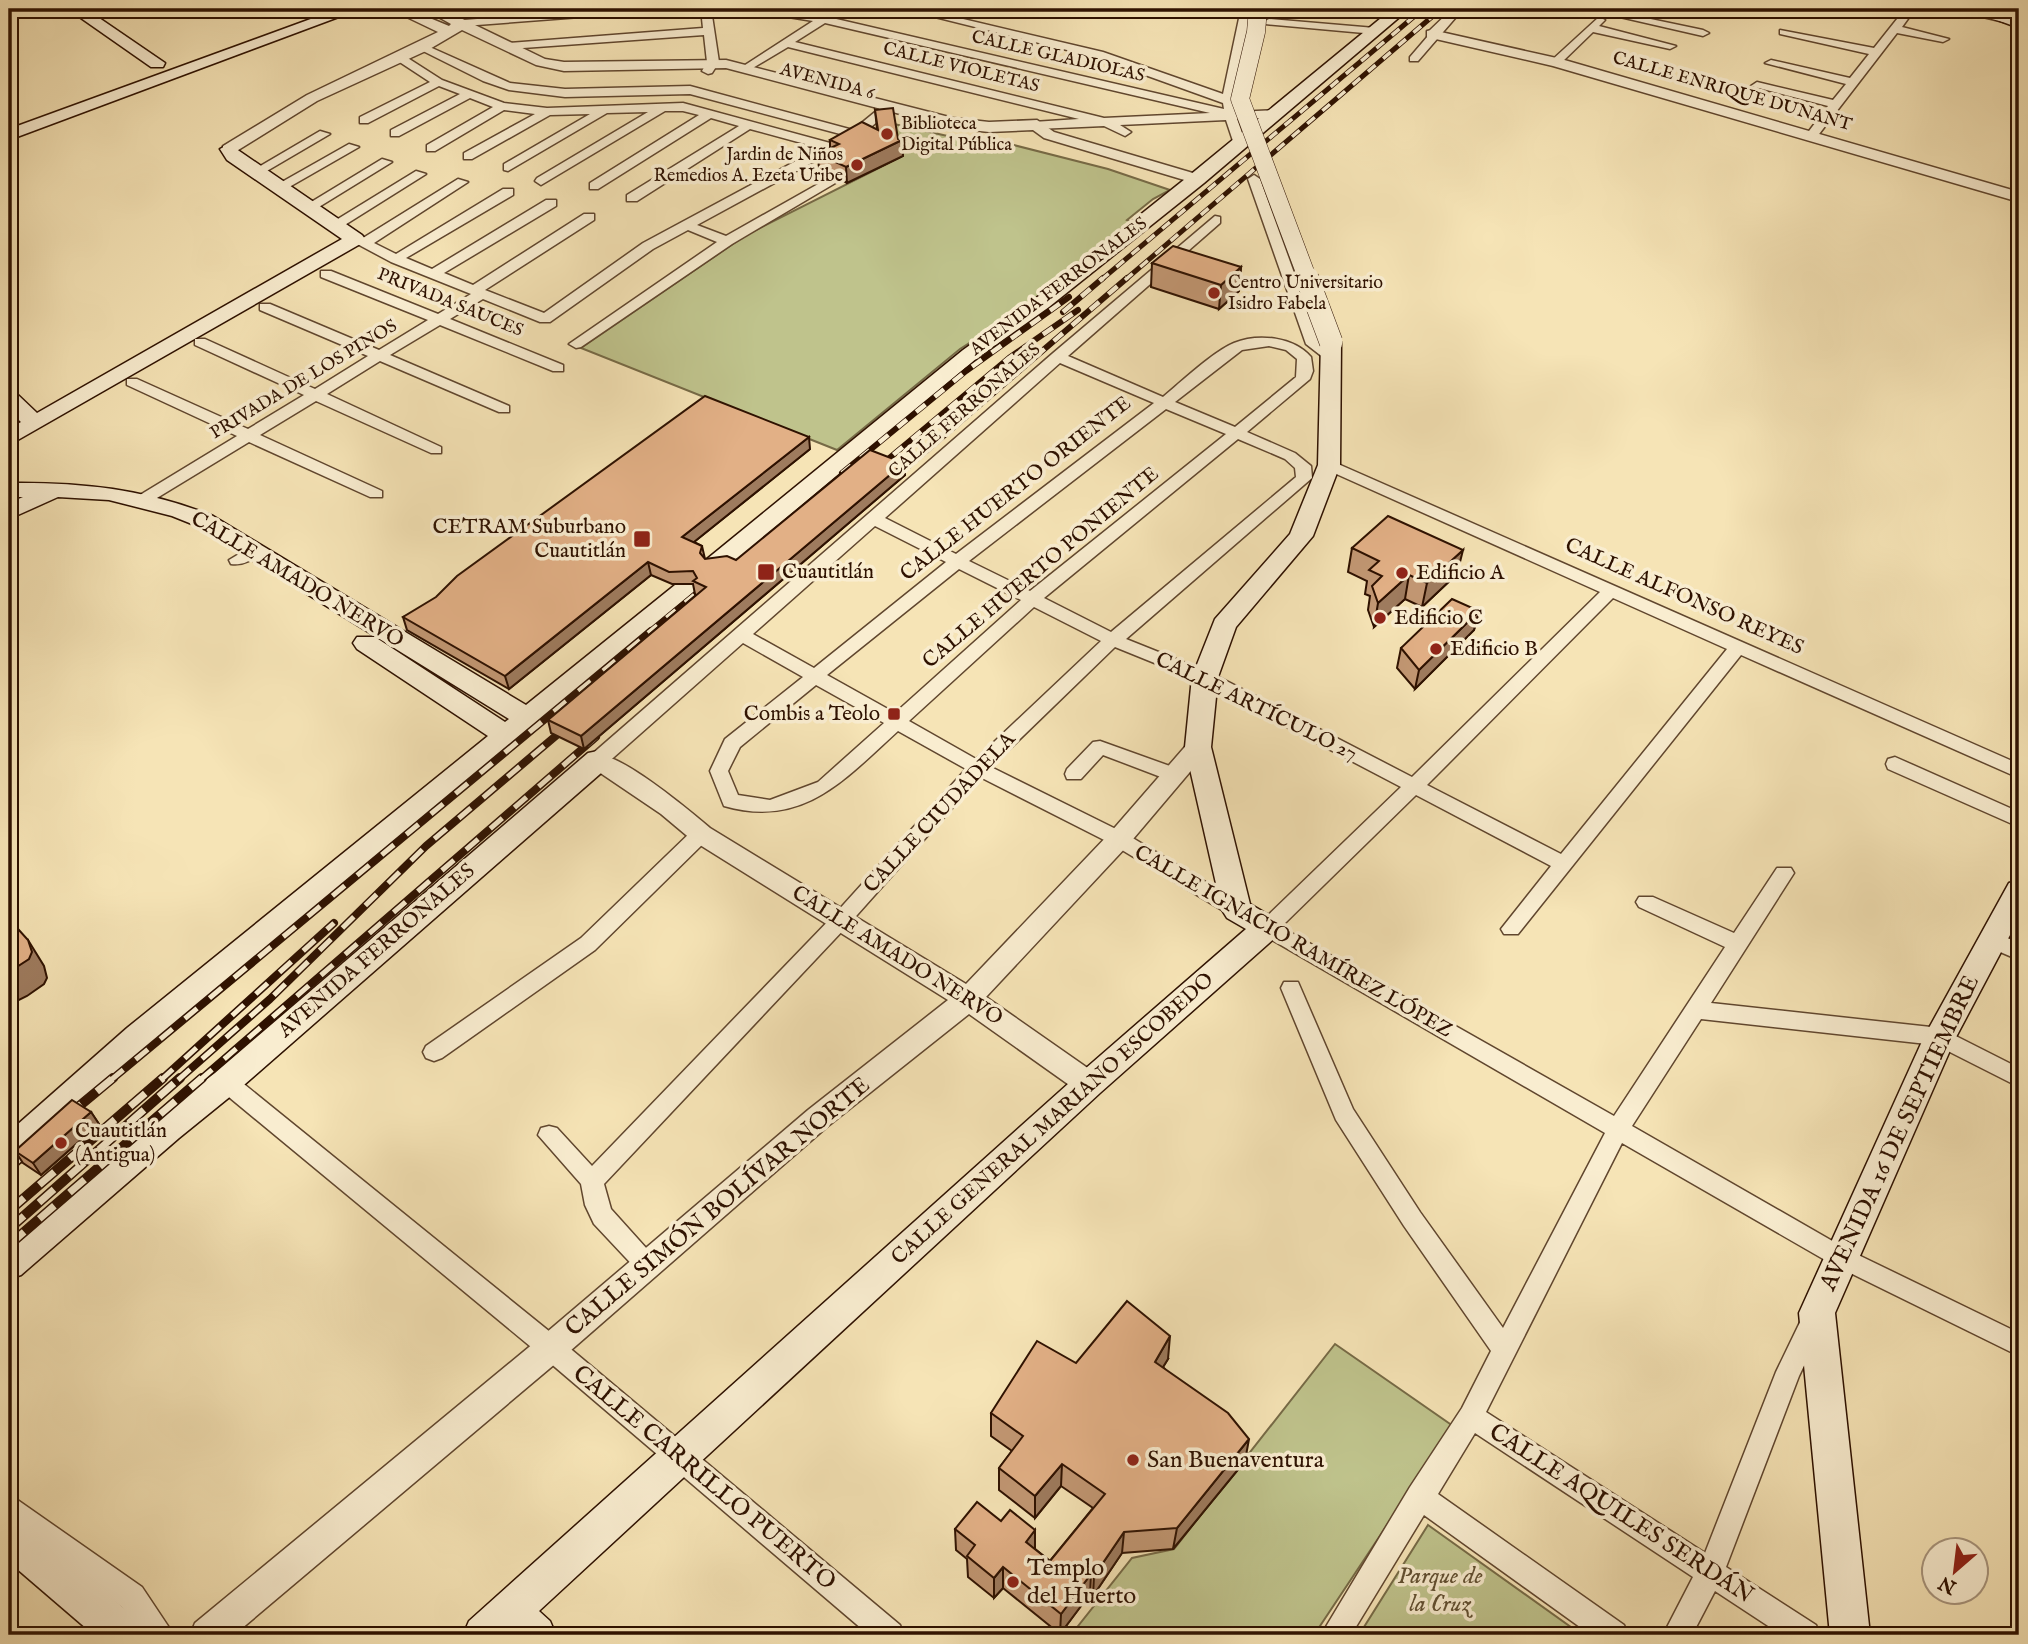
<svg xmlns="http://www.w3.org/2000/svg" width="2028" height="1644" viewBox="0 0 2028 1644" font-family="'IM FELL English',serif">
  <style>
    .green { fill: #bfc38c; stroke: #766a46; stroke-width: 2 }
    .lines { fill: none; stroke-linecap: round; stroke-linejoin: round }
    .minor-casing { stroke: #60462e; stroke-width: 3 }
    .tertiary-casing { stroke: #60462e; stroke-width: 3 }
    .secondary-casing { stroke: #2e1100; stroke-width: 3 }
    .minor { fill: #f9edd0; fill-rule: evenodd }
    .tertiary { fill: #f9edd0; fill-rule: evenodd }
    .secondary { fill: #f9edd0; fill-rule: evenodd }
    .rail-far3-casing { stroke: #2e1100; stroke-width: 5 }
    .rail-far2-casing { stroke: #2e1100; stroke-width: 6 }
    .rail-far1-casing { stroke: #2e1100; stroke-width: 8 }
    .rail-casing { stroke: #2e1100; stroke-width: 10 }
    .rail-far3 { stroke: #f9edd0; stroke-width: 3.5; stroke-dasharray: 10; stroke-linecap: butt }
    .rail-far2 { stroke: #f9edd0; stroke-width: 4.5; stroke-dasharray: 12; stroke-linecap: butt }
    .rail-far1 { stroke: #f9edd0; stroke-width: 5; stroke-dasharray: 16; stroke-linecap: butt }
    .rail { stroke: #f9edd0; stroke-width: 7; stroke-dasharray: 20; stroke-linecap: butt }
    .secondary-bridge-far1-casing { stroke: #2e1100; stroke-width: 19; stroke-linecap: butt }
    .secondary-bridge-casing { stroke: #2e1100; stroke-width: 24; stroke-linecap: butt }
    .secondary-bridge-far1 { stroke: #f9edd0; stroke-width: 18 }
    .secondary-bridge { stroke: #f9edd0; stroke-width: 23 }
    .wall { fill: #c29773; stroke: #2e1100; stroke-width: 2 }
    .shaded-wall { fill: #9e7b5e; stroke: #2e1100; stroke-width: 2 }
    .building { fill: #e2b086; stroke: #2e1100; stroke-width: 2 }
    .poi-dot { fill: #8f2418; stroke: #f9edd0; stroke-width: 2.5 }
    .labels { text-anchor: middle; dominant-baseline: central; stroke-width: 7; stroke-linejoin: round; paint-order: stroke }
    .far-street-label { font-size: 18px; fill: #2e1100; stroke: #f9edd0 }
    .far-poi-label { font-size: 18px; fill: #2e1100; stroke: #f9edd0; text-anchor: start }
    .street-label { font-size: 21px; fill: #2e1100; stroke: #f9edd0 }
    .poi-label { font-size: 21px; fill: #2e1100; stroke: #f9edd0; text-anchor: start }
    .near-street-label { font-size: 24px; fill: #2e1100; stroke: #f9edd0 }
    .near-poi-label { font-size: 24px; fill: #2e1100; stroke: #f9edd0; text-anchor: start }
    .near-park-label { font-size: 24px; font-style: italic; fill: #614f31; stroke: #f9edd0 }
  </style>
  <rect width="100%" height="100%" fill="#f6e4b6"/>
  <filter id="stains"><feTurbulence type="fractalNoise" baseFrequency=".00286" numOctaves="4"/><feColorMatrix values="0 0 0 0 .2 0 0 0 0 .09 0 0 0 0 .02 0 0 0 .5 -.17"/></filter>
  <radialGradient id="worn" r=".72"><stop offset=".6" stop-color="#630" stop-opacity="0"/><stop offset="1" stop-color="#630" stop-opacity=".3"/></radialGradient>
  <!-- green -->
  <g class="green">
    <polygon points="894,124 952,137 994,140 1108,169 1170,190 1153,199 1127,220 1131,222 1024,308 960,349 837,450 581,348 746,235 901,157"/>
    <polygon points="1335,1344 1453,1426 1314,1635 1071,1635 1132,1558 1174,1549"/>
    <polygon points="1428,1525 1582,1635 1359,1635"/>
  </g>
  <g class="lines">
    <!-- minor casing -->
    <g class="minor-casing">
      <g id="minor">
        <polygon points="607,9 651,9 646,12 464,26 458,23 464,20"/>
        <polygon points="701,9 711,9 719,62 712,73 708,74 702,71 707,62 704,35 509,49 503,46 509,43 703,28"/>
        <path d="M752,9l70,6 6,-2 4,5 392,91 -1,-6 -128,-46 -192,-48h18l182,43 120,42 18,-85h10c2,35 -21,67 -15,103l40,-2 6,4 -6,4 -39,1 9,25 -6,4 -6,-4 -8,-24 -106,5 11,7 -6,4 -21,-10 -67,3 -6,-4 2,-3 46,-3 -291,-72 -42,25 -6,-3 2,-2 71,-46 -56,-9zM825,23l385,90 -106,5 -309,-76z"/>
        <polygon points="1452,9 1463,9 1418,61 1410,61 1410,57 1428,36 1428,32"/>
        <polygon points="1603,9 1703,30 1709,33 1703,36 1607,14 1603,13"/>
        <polygon points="1905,9 1915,9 1902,27 1949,39 1943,42 1897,33 1816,138 1806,135 1828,106 1751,86 1757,82 1833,100 1846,84 1765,63 1771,60 1850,78 1869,54 1780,34 1780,30 1874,48"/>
        <polygon points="1950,9 1970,9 2014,20 2008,23"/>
        <polygon points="1599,17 1605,20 1599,26 1676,46 1670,49 1593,32 1560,64 1552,64 1552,60"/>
        <polygon points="1269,19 1375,28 1381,31 1375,34 1265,24 1263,22"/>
        <polygon points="423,44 510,83 565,89 690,86 853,130 886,103 896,106 859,137 697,225 726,236 827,179 837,182 732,244 581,347 576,348 569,344 717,242 688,230 653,249 550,322 540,322 483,299 450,319 563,365 563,371 553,371 440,325 390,355 509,406 509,412 499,412 380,361 327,394 441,447 441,453 431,453 316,401 260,435 382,491 382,497 370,497 249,442 152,501 140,501 140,495 237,436 127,385 127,379 137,379 248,429 304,395 195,345 195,339 205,339 315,389 368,356 260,310 260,304 270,304 379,350 428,320 321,277 321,271 331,271 438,314 471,294 391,262 348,239 355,235 363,238 458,179 468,182 374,243 396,254 503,189 513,189 513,195 406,258 432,269 546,200 556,200 556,206 444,273 473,285 584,214 594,214 594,220 485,290 544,313 643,243 820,148 750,129 637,201 627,201 627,195 739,126 711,118 598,189 590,189 590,183 699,115 683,111 665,111 541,185 535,181 537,178 648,112 607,113 508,171 504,170 504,164 590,114 550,115 472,159 464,159 464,153 535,114 504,110 435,151 427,151 427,145 493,107 470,98 399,136 391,136 391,130 460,94 439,86 368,123 360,123 360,117 430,82 395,59 395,55 403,55 442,80 504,103 547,108 683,103 830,143 844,135 690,94 565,97 509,90 483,81 419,49 417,47"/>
        <polygon points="320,131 330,134 260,175 250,172"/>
        <polygon points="349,144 359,147 284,190 273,187"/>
        <polygon points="382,159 392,162 314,210 303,207"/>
        <polygon points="416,171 426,174 340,228 328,225"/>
        <polygon points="1254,175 1260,179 1319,342 1334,352 1334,358 1324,358 1306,344 1248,179"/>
        <path d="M1215,216l5,1v6l-152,133 95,41c18,-15 51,-46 71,-54 24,-10 60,-6 77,14l2,14 -3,8 -63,53 48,21 16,13 1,12 -186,161 85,34 201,104 188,-185 -277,-124 -2,-3 8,-5 690,304v14l-278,-123 -223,279h-14l-3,-5 50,-63 -135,-71 -135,132 333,189 111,-169 -86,-40 -3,-5 3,-5h14l81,36 43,-65h14l3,5 -83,130 229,25 79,40v19l-83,-42 -235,-26 -69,107 216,124 171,83v23l-187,-92 -210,-121 -136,269 219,141 71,-181 28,-58 9,-3 9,3 3,8 -26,54 -73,191 90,58 4,10h-38l-67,-44 -23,44h-29l30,-58 -218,-144 -37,61 186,131 4,10h-37l-167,-120 -73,120h-30l89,-148 52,-79 29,-57 -87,-125 -68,-106 -55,-132 3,-6h14l55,127 67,103 83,116 102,-195 -345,-200 -3,-5 3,-5 141,-136 -202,-106 -84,-34 -124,120 135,67 118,71 3,5 -3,5h-14l-118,-71 -132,-67 -131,147 -245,260 7,25 45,50 4,7 -4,7 -8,4 -8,-4 -46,-49 -9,-19 -4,-21 -43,-49 3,-7 8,-2 8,2 35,38 243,-252 131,-145 -68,-38c-53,48 -95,98 -174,75l-14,-35 15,-32 78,-62 -60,-34 -138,122h-14l-2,-5 2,-5 461,-401zM1269,346l17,4 11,9 -1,18 -61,50 -60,-25 67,-52zM1060,363l94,40 -198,151 -71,-36zM1166,409l60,25 -196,157 -61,-30zM1238,439l47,20 10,9 1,9 -185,155 -67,-34zM875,526l71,36 -132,106 -61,-34zM959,569l62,31 -126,113 -68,-38zM1613,598l114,51 -166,205 -134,-69zM1034,607l67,34 -125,118 -67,-38zM816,685l68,38 -66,59 -48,18 -32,-5 -10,-24 12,-24z"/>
        <path d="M254,545l6,1 2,4c-6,9 -20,16 -31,14l-2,-4z"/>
        <polygon points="1100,741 1181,770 1183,775 1174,782 1103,755 1081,779 1067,779 1065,774 1067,769 1093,742"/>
        <polygon points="1895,757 2019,812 2019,827 1888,769 1886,764 1888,759"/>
        <polygon points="701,827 711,834 708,839 595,950 442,1058 434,1061 426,1058 423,1052 426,1046 581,938 694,829"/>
        <polygon points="1991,931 2019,943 2019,960 1984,945 1981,939 1984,933"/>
        <polygon points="226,1073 234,1076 560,1340 900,1625 904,1635 869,1635 542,1356 218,1088 215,1082 218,1076"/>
        <polygon points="9,1494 142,1587 174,1635 143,1635 122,1607 9,1523"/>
      </g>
    </g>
    <!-- tertiary casing -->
    <g class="tertiary-casing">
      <g id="tertiary">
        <polygon points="390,9 408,9 449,26 451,24 424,9 442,9 545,59 564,62 726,60 953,118 989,122 1037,120 1054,132 1203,176 1205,179 1203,182 1191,182 1044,138 1033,130 989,132 953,128 726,68 564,71 536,65 462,30 428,50 317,101 235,152 223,152 223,146 307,95 438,32"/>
        <path d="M1224,9h28l1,1c-6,7 -23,5 -29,-1z"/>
        <polygon points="1432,30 1561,59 2019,192 2019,202 1553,66 1427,37 1427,31"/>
        <path d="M1198,739l8,2 4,6 -4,6 -78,92 -142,152 113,79 4,8 -4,8 -10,3 -10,-3 -110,-78 -141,112 -266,232 -328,277h-44l5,-12 345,-285 268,-228 140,-110 -256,-160 -31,-26 -71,-48 -4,-6 4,-6c24,-7 99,56 120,74l256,156 144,-151 80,-92z"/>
      </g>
    </g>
    <!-- secondary casing -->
    <g class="secondary-casing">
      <g id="secondary">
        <polygon points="68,9 86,9 165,63 163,67 151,67"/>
        <polygon points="338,9 360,9 9,140 9,129"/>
        <polygon points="1392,9 1409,9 1204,183 1049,307 977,358 725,569 707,569 704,564 707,559 963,350 1035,299 1190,175"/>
        <polygon points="1968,9 1991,9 2019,18 2019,28"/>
        <polygon points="229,144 362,235 365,239 362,243 9,445 9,429 21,422 9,411 9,393 17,394 37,413 342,239 227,160 220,149"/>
        <polygon points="1331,336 1341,342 1340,465 1313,536 1236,627 1218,677 1211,747 1250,904 1277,920 1282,928 1277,936 1100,1093 539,1611 550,1621 556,1635 463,1635 469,1621 1078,1075 1246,929 1227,918 1222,910 1185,747 1192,677 1215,619 1290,534 1318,465 1321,342"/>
        <path d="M9,483c72,-1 137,6 204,33l313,189 149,-120h18l3,5 -547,456 -128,116 -12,4v-34l118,-104 361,-292 -131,-87 -4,-6 4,-6h18l130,85 4,-3 -312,-193 -25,-10 -63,-16 -51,-3 -49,22v-16l14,-6h-14z"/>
        <polygon points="598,751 608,753 612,760 608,767 237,1091 179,1138 21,1275 9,1279 9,1243 155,1118 215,1073 588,753"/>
        <polygon points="2019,880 2019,918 1955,1039 1835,1313 1870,1635 1830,1635 1799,1313 1924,1037 2009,883"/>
        <polygon points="9,1518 23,1523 139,1621 145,1635 94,1635 9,1562"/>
      </g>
    </g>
    <!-- minor -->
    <use href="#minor" class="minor"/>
    <!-- tertiary -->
    <use href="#tertiary" class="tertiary"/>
    <!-- secondary -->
    <use href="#secondary" class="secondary"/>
    <!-- rail-far3 casing -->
    <g class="rail-far3-casing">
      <g id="rail-far3">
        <polyline points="1101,280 1423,9"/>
        <polyline points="1125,280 1441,9"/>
      </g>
    </g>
    <!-- rail-far2 casing -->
    <g class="rail-far2-casing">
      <g id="rail-far2">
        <polyline points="1063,312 1103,278"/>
        <polyline points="875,470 1009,358 1078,310"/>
        <polyline points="842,473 966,371 1069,297"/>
        <polyline points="890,482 1127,278"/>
        <polyline points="648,633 710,582"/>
      </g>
    </g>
    <!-- rail-far1 casing -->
    <g class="rail-far1-casing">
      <g id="rail-far1">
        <polyline points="111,1080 651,631"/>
        <polyline points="161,1080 334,923"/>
        <polyline points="178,1080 270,999 426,846 571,723"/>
        <polyline points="200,1080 596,737"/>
      </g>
    </g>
    <!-- rail casing -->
    <g class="rail-casing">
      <g id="rail">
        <polyline points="66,1117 113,1078"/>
        <polyline points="9,1168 35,1144"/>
        <polyline points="9,1211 163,1078"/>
        <polyline points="9,1229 180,1078"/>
        <polyline points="9,1245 202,1078"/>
      </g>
    </g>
    <!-- rail-far3 -->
    <use href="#rail-far3" class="rail-far3"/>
    <!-- rail-far2 -->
    <use href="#rail-far2" class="rail-far2"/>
    <!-- rail-far1 -->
    <use href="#rail-far1" class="rail-far1"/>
    <!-- rail -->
    <use href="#rail" class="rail"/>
    <!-- secondary-bridge-far1 casing -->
    <g class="secondary-bridge-far1-casing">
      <polyline id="secondary-bridge-far1" points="1258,9 1256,32 1240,99 1308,280"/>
    </g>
    <!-- secondary-bridge casing -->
    <g class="secondary-bridge-casing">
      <polyline id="secondary-bridge" points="1307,278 1331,342"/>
    </g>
    <!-- secondary-bridge-far1 -->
    <use href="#secondary-bridge-far1" class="secondary-bridge-far1"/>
    <!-- secondary-bridge -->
    <use href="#secondary-bridge" class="secondary-bridge"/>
  </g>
  <!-- wall -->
  <g class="wall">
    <polygon points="875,110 898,139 902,140 903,156 847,183 819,170 818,154 830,148 830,140 877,129"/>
    <polygon points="1152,263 1241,267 1239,291 1219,309 1151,287"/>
    <polygon points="810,449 694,542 702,546 705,559 736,560 904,463 905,475 584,749 551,733 548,720 696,595 695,594 693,584 672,584 651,575 509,689 407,630 403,617"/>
    <polygon points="1352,548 1457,574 1422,607 1405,599 1374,627 1368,610 1370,596 1365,594 1367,581 1348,572"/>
    <polygon points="1479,611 1474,630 1415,689 1397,668 1401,648"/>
    <polygon points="91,1112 99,1124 41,1175 23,1163 15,1151"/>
    <polygon points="1168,1359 1163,1367 1245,1461 1173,1549 1122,1553 1093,1596 1090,1594 1060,1634 1003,1588 994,1598 968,1577 967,1559 956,1550 955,1529 1035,1549 1050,1561 1093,1508 1061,1486 1035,1518 999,1490 999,1468 1012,1451 991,1436 991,1413 1076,1363"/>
  </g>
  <!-- shaded-wall -->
  <g class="shaded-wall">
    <polygon points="902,140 903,156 847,183 846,167"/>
    <polygon points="1241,267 1239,291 1219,309 1221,285"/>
    <polygon points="809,437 810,449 684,550 682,537"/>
    <polygon points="904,463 905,475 584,749 581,736"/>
    <polygon points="1463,550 1457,574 1422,607 1427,583"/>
    <polygon points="648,562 651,575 509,689 505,676"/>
    <polygon points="1409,575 1405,599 1374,627 1378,603"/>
    <polygon points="1479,611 1474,630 1415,689 1419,670"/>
    <polygon points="28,940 44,966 47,978 44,984 27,996 9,1005 9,972"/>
    <polygon points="91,1112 99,1124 41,1175 33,1163"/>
    <polygon points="1170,1336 1168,1359 1152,1385 1155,1362"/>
    <polygon points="1249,1439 1245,1461 1173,1549 1177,1528"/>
    <polygon points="1062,1464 1061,1486 1035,1518 1035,1496"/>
    <polygon points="1035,1530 1035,1551 1026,1542"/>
    <polygon points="1124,1532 1122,1553 1093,1596 1094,1576"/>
    <polygon points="1003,1567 1003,1588 994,1598 994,1578"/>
    <polygon points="1091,1574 1090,1594 1060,1634 1061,1614"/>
  </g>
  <!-- building -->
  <g class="building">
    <polygon points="893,108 898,139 902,140 846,167 818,154 839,144 830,140 862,122 878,130 875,110"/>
    <polygon points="1173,246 1241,267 1221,285 1152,263"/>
    <polygon points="705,396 809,437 682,537 702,546 700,553 705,559 727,556 736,560 870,450 904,463 581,736 548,720 706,587 693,581 697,578 693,571 669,572 648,562 505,676 403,617 436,597 457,576"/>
    <polygon points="1388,516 1463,550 1427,583 1409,575 1378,603 1372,586 1382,576 1369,570 1379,561 1352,548"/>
    <polygon points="1452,599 1479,611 1419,670 1401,648"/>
    <polygon points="9,919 28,940 32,952 29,959 9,972"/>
    <polygon points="72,1100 91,1112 33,1163 15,1151"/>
    <polygon points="1127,1301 1170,1336 1155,1362 1228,1413 1249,1439 1177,1528 1124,1532 1094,1576 1091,1574 1061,1614 1003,1567 994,1578 967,1556 975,1545 955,1529 977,1502 1001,1521 1010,1510 1035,1530 1026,1542 1050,1561 1105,1494 1062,1464 1035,1496 999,1468 1023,1436 991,1413 1037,1341 1076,1363"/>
  </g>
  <!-- markers -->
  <g class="poi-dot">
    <circle cx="887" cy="134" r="7"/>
    <circle cx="857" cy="165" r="7"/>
    <circle cx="1214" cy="293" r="7"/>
    <rect x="633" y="530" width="18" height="18" rx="3.5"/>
    <rect x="757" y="563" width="18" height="18" rx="3.5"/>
    <circle cx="1402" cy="573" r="7"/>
    <circle cx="1380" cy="618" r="7"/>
    <circle cx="1436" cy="649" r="7"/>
    <rect x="887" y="707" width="14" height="14" rx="3.5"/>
    <circle cx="61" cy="1143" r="7"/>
    <circle cx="1133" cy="1460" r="7"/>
    <circle cx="1013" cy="1582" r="7"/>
  </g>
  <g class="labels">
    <!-- far-street labels -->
    <g class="far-street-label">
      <text transform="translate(1058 57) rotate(13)">CALLE GLADIOLAS</text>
      <text transform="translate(961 68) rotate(14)">CALLE VIOLETAS</text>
      <text transform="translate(827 82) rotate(15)">AVENIDA 6</text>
      <text transform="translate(1732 92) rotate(16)">CALLE ENRIQUE DUNANT</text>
      <text transform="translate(1059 287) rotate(-37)">AVENIDA FERRONALES</text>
      <text transform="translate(450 303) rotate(22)">PRIVADA SAUCES</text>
      <text transform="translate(304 380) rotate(-31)">PRIVADA DE LOS PINOS</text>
      <text transform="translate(965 411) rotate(-41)">CALLE FERRONALES</text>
    </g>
    <!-- far-poi labels -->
    <g class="far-poi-label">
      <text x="901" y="124">Biblioteca<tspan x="901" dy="21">Digital Pública</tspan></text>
      <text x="843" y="155" text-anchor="end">Jardin de Niños<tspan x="843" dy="21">Remedios A. Ezeta Uribe</tspan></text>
      <text x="1228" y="283">Centro Universitario<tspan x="1228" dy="21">Isidro Fabela</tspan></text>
    </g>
    <!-- street labels -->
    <g class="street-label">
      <text transform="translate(1016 489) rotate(-38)">CALLE HUERTO ORIENTE</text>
      <text transform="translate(1041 568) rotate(-40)">CALLE HUERTO PONIENTE</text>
      <text transform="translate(297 580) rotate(31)">CALLE AMADO NERVO</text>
      <text transform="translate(1684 597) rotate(24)">CALLE ALFONSO REYES</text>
      <text transform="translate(1256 707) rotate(26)">CALLE ARTÍCULO 27</text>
      <text transform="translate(940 813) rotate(-47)">CALLE CIUDADELA</text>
      <text transform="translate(1293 942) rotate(30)">CALLE IGNACIO RAMÍREZ LÓPEZ</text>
      <text transform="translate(377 951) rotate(-41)">AVENIDA FERRONALES</text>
      <text transform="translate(897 956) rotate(32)">CALLE AMADO NERVO</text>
      <text transform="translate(1053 1119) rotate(-42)">CALLE GENERAL MARIANO ESCOBEDO</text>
    </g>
    <!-- poi labels -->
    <g class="poi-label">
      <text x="626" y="527" text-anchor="end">CETRAM Suburbano<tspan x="626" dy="24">Cuautitlán</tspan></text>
      <text x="782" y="572">Cuautitlán</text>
      <text x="1416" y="573">Edificio A</text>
      <text x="1394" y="618">Edificio C</text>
      <text x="1450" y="649">Edificio B</text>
      <text x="880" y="714" text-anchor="end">Combis a Teolo</text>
      <text x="75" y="1131">Cuautitlán<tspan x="75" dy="24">(Antigua)</tspan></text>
    </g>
    <!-- near-street labels -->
    <g class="near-street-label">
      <text transform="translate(1900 1133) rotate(-65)">AVENIDA 16 DE SEPTIEMBRE</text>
      <text transform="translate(718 1207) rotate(-40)">CALLE SIMÓN BOLÍVAR NORTE</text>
      <text transform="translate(704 1478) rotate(40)">CALLE CARRILLO PUERTO</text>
      <text transform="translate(1621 1514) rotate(33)">CALLE AQUILES SERDÁN</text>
    </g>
    <!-- near-poi labels -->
    <g class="near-poi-label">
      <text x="1147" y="1460">San Buenaventura</text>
      <text x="1027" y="1568">Templo<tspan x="1027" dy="28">del Huerto</tspan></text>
    </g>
    <!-- near-park labels -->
    <g class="near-park-label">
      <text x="1440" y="1576">Parque de<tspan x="1440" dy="28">la Cruz</tspan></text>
    </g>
  </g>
  <!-- margin -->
  <rect width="2028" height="1644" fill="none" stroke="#f6e4b6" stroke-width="35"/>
  <rect x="10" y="10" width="2007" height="1623" fill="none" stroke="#2e1100" stroke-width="3.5"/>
  <rect x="18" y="18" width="1993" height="1609" fill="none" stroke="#2e1100" stroke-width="2"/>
  <!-- north arrow -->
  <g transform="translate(1955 1571) rotate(208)"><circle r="33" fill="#f9edd0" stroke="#a8957d" stroke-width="2"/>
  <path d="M0-5L12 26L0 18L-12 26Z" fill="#8f2418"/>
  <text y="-10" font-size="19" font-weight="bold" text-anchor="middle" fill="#2e1100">N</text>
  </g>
  <rect width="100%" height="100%" filter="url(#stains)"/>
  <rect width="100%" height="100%" fill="url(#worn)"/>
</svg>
